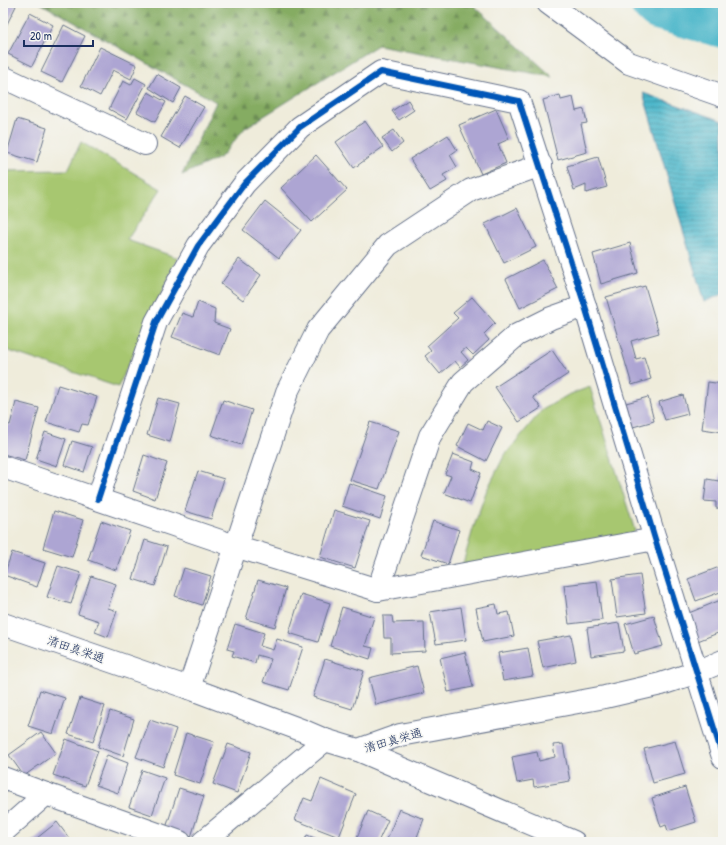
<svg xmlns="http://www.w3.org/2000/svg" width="726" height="845" viewBox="0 0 726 845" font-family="'Patrick Hand','Klee One',sans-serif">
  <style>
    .green { fill: #a7c76f; stroke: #617b66 }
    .forest { fill: url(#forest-firs); stroke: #506e60 }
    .water { fill: url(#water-rules); stroke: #347394 }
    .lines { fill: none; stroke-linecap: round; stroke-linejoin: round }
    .river { stroke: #4db7ca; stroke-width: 42 }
    .building { fill: #ada5d3 }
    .minor-casing { stroke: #65718a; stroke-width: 24 }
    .tertiary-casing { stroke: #65718a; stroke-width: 24 }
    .minor { stroke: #fff; stroke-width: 22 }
    .tertiary { stroke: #fff; stroke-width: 22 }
    .cycleway-casing { stroke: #f6f6f2; stroke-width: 8 }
    .cycleway { stroke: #0057b8; stroke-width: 6 }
    .labels { text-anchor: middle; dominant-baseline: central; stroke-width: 3; stroke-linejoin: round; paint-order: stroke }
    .street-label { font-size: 12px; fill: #1b2f5e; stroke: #f6f6f2 }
  </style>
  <defs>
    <pattern id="forest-firs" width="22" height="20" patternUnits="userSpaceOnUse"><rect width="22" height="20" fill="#85ac62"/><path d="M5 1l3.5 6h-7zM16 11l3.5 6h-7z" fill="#6c8c54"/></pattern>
    <pattern id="water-rules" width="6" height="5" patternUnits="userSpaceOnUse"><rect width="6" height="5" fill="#4db7ca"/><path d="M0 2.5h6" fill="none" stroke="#3f95a7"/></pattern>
  </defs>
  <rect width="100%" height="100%" fill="#f6f6f2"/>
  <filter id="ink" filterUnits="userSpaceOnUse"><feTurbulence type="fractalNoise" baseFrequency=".025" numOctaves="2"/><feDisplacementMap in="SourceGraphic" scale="8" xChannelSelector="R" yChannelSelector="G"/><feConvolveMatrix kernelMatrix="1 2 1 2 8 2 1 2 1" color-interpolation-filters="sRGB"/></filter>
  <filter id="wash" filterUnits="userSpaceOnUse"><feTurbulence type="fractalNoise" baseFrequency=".012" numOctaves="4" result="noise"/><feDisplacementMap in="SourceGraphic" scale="16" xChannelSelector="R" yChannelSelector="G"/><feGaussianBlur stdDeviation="0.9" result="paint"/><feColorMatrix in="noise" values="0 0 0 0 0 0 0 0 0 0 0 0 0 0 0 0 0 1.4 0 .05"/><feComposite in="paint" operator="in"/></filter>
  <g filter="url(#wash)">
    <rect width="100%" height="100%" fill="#efecdb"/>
    <!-- green -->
    <g class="green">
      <polygon points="81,142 161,189 127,240 178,258 118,387 3,349 3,171 68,170"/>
      <polygon points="590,387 635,531 628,539 461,570 473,529 486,492 504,456 542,410 568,395"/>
    </g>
    <!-- forest -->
    <polygon class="forest" points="40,3 471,3 553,77 378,45 245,128 221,157 182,175 216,102"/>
    <!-- water -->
    <polygon class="water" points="643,93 723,121 723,294 704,302"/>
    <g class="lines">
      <!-- river -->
      <polyline class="river" points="651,3 657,9 723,27"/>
    </g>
    <g id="blocks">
      <!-- building -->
      <g class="building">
        <polygon points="3,3 10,3 16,6 3,32"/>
        <polygon points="30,13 53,25 32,66 8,54"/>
        <polygon points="64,25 85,36 62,82 41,72"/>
        <polygon points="100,47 137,65 131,79 113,70 100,96 81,86"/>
        <polygon points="157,74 181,88 173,103 149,88"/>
        <polygon points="135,78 146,84 127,119 109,109 123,81 131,85"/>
        <polygon points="148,92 166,102 155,122 137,112"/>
        <polygon points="560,95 561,100 573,97 576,111 584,109 587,123 581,124 587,152 558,160 543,100"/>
        <polygon points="185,96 204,107 180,148 161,137"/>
        <polygon points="408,100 414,110 399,120 392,111"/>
        <polygon points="496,109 509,139 498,144 506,163 481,174 459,125"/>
        <polygon points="17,119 47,128 37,162 7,153"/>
        <polygon points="365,121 383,147 354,168 336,142"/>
        <polygon points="394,130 403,143 392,152 382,138"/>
        <polygon points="448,135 457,150 450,155 457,167 443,175 447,181 430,191 410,159"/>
        <polygon points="316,155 347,190 312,222 281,188"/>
        <polygon points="598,157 607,187 586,193 586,185 574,190 567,166"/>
        <polygon points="265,201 301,230 279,258 243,230"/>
        <polygon points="517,208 536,247 504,263 485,224"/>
        <polygon points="630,243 638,273 601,284 593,254"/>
        <polygon points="239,259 261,275 243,300 221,284"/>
        <polygon points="543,260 558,289 520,308 506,279"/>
        <polygon points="645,286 659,333 631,341 636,359 644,357 651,379 632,385 606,297"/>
        <polygon points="472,297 495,323 484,334 489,340 473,355 466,348 461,352 468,360 460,367 455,361 440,374 425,356 431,351 427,346 458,318 453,313"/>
        <polygon points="198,302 215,309 214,323 230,329 220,355 172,337 182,313 193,317"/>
        <polygon points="552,350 568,374 533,397 541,408 519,422 495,387"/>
        <polygon points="708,382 723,384 723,432 702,429"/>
        <polygon points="58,385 97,397 88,425 82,424 79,432 46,422"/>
        <polygon points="683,395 688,414 665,420 659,402"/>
        <polygon points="648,397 654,421 633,427 626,403"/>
        <polygon points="158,398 180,404 170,442 147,435"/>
        <polygon points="223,400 252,410 241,445 211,435"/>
        <polygon points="16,402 39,408 25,460 3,454 3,423 10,425"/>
        <polygon points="487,421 502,428 486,461 457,446 468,423 483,430"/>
        <polygon points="370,422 399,431 379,489 350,480"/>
        <polygon points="45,432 66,439 57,466 36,459"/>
        <polygon points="72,441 92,447 84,472 64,465"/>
        <polygon points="453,454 474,462 472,469 481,473 470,503 444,493 451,476 445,474"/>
        <polygon points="144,455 167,463 155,499 133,491"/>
        <polygon points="198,471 224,479 211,519 185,511"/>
        <polygon points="720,472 723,472 723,509 716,508 716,502 704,501 707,479 719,481"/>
        <polygon points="349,483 387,496 380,519 342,506"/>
        <polygon points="334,510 370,521 355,568 320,557"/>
        <polygon points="54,511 83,520 72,557 43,548"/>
        <polygon points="101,521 130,531 116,570 88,560"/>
        <polygon points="433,521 459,530 448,564 421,555"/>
        <polygon points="145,540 167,547 155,586 133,579"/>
        <polygon points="12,552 45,563 37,587 4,575"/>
        <polygon points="58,566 81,573 71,604 47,597"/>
        <polygon points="722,566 723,591 696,601 688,579"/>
        <polygon points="184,568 211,576 202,605 175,596"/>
        <polygon points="640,575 646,613 617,617 612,579"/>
        <polygon points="91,576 116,584 108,608 117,611 108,637 95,632 99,621 78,614"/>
        <polygon points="258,580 286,588 275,627 246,619"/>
        <polygon points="597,581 602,620 569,624 564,585"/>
        <polygon points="301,594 330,603 318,642 289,633"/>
        <polygon points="723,599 723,631 690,644 679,617"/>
        <polygon points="496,604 498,614 509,612 514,636 483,642 476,608"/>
        <polygon points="342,607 374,617 365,646 373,648 370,659 330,646"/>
        <polygon points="461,607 466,640 436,644 430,612"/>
        <polygon points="383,616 392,616 393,623 424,622 425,651 391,653 391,638 384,638"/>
        <polygon points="654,616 663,646 634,654 625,624"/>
        <polygon points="619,623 624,651 591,656 587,628"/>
        <polygon points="235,624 264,633 260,646 273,650 277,639 303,647 289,690 263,682 271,659 257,655 255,663 232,656 234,651 227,649"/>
        <polygon points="571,635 576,661 543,668 537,641"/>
        <polygon points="528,648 533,676 503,681 498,653"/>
        <polygon points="465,652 473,687 448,692 440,658"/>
        <polygon points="325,659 364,671 352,709 313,697"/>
        <polygon points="417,666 424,693 376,705 369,678"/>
        <polygon points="40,690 65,698 53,734 28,726"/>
        <polygon points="80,698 105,706 93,742 68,734"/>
        <polygon points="110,711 134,719 123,756 98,747"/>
        <polygon points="150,720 176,729 163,767 136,757"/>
        <polygon points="41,732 56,753 24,776 9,755"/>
        <polygon points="186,733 214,742 200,784 173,775"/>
        <polygon points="66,739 98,751 85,786 53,775"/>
        <polygon points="675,741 685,774 653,783 644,749"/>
        <polygon points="228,744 251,752 237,793 213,784"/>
        <polygon points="563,744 570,781 534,787 533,780 517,783 512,757 537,752 539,761 555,757 553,745"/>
        <polygon points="107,755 128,763 118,793 96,785"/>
        <polygon points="142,770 165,778 152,815 129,807"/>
        <polygon points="321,779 356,794 339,837 295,820 304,798 312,801"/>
        <polygon points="685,787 696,822 668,831 666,825 661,827 652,798"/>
        <polygon points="179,788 204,796 191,837 166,828"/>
        <polygon points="399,809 424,819 415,842 386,842"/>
        <polygon points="368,811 388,820 378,842 355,842"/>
        <polygon points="57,822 72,842 32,842"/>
        <polygon points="307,835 325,842 304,842"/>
      </g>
    </g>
  </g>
  <g filter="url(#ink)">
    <use href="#blocks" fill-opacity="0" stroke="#65718a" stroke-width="1"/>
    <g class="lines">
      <!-- minor casing -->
      <g class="minor-casing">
        <g id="minor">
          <polyline points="548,3 629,63 723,96"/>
          <polyline points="3,77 145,144"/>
          <polyline points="3,467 235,546 378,590 655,539"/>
          <polyline points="98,499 156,322 198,246 245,183 300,127 381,72 519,101 585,306 655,539 723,757"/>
          <polyline points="378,590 430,436 463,382 517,335 551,318 585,306"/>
          <polyline points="189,688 287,392 318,330 388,245 471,190 541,165"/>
          <polyline points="3,778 46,794 180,842"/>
          <polyline points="3,832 46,794"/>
          <polyline points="203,842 325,740"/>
        </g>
      </g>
      <!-- tertiary casing -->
      <g class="tertiary-casing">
        <g id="tertiary">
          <polyline points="3,624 189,688 304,731 325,740 358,750 400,735 605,697 661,684 697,672 723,661"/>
          <polyline points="358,750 574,842"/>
        </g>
      </g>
      <!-- minor -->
      <use href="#minor" class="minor"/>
      <!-- tertiary -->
      <use href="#tertiary" class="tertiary"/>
      <!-- cycleway casing -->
      <g class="cycleway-casing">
        <polyline id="cycleway" points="98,499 156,322 198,246 245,183 300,127 381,72 519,101 585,306 655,539 723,757"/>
      </g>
      <!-- cycleway -->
      <use href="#cycleway" class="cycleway"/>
    </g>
  </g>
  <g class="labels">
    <!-- street labels -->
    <g class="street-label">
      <text transform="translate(76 649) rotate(19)">清田真栄通</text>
      <text transform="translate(393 740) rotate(-16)">清田真栄通</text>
    </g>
  </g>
  <!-- margin -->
  <rect width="726" height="845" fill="none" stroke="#f6f6f2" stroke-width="16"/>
  <!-- scale -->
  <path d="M24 40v6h69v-6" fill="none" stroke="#1b2f5e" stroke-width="2"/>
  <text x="30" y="40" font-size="12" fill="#1b2f5e" stroke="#f6f6f2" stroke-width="3" paint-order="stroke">20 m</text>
</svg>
